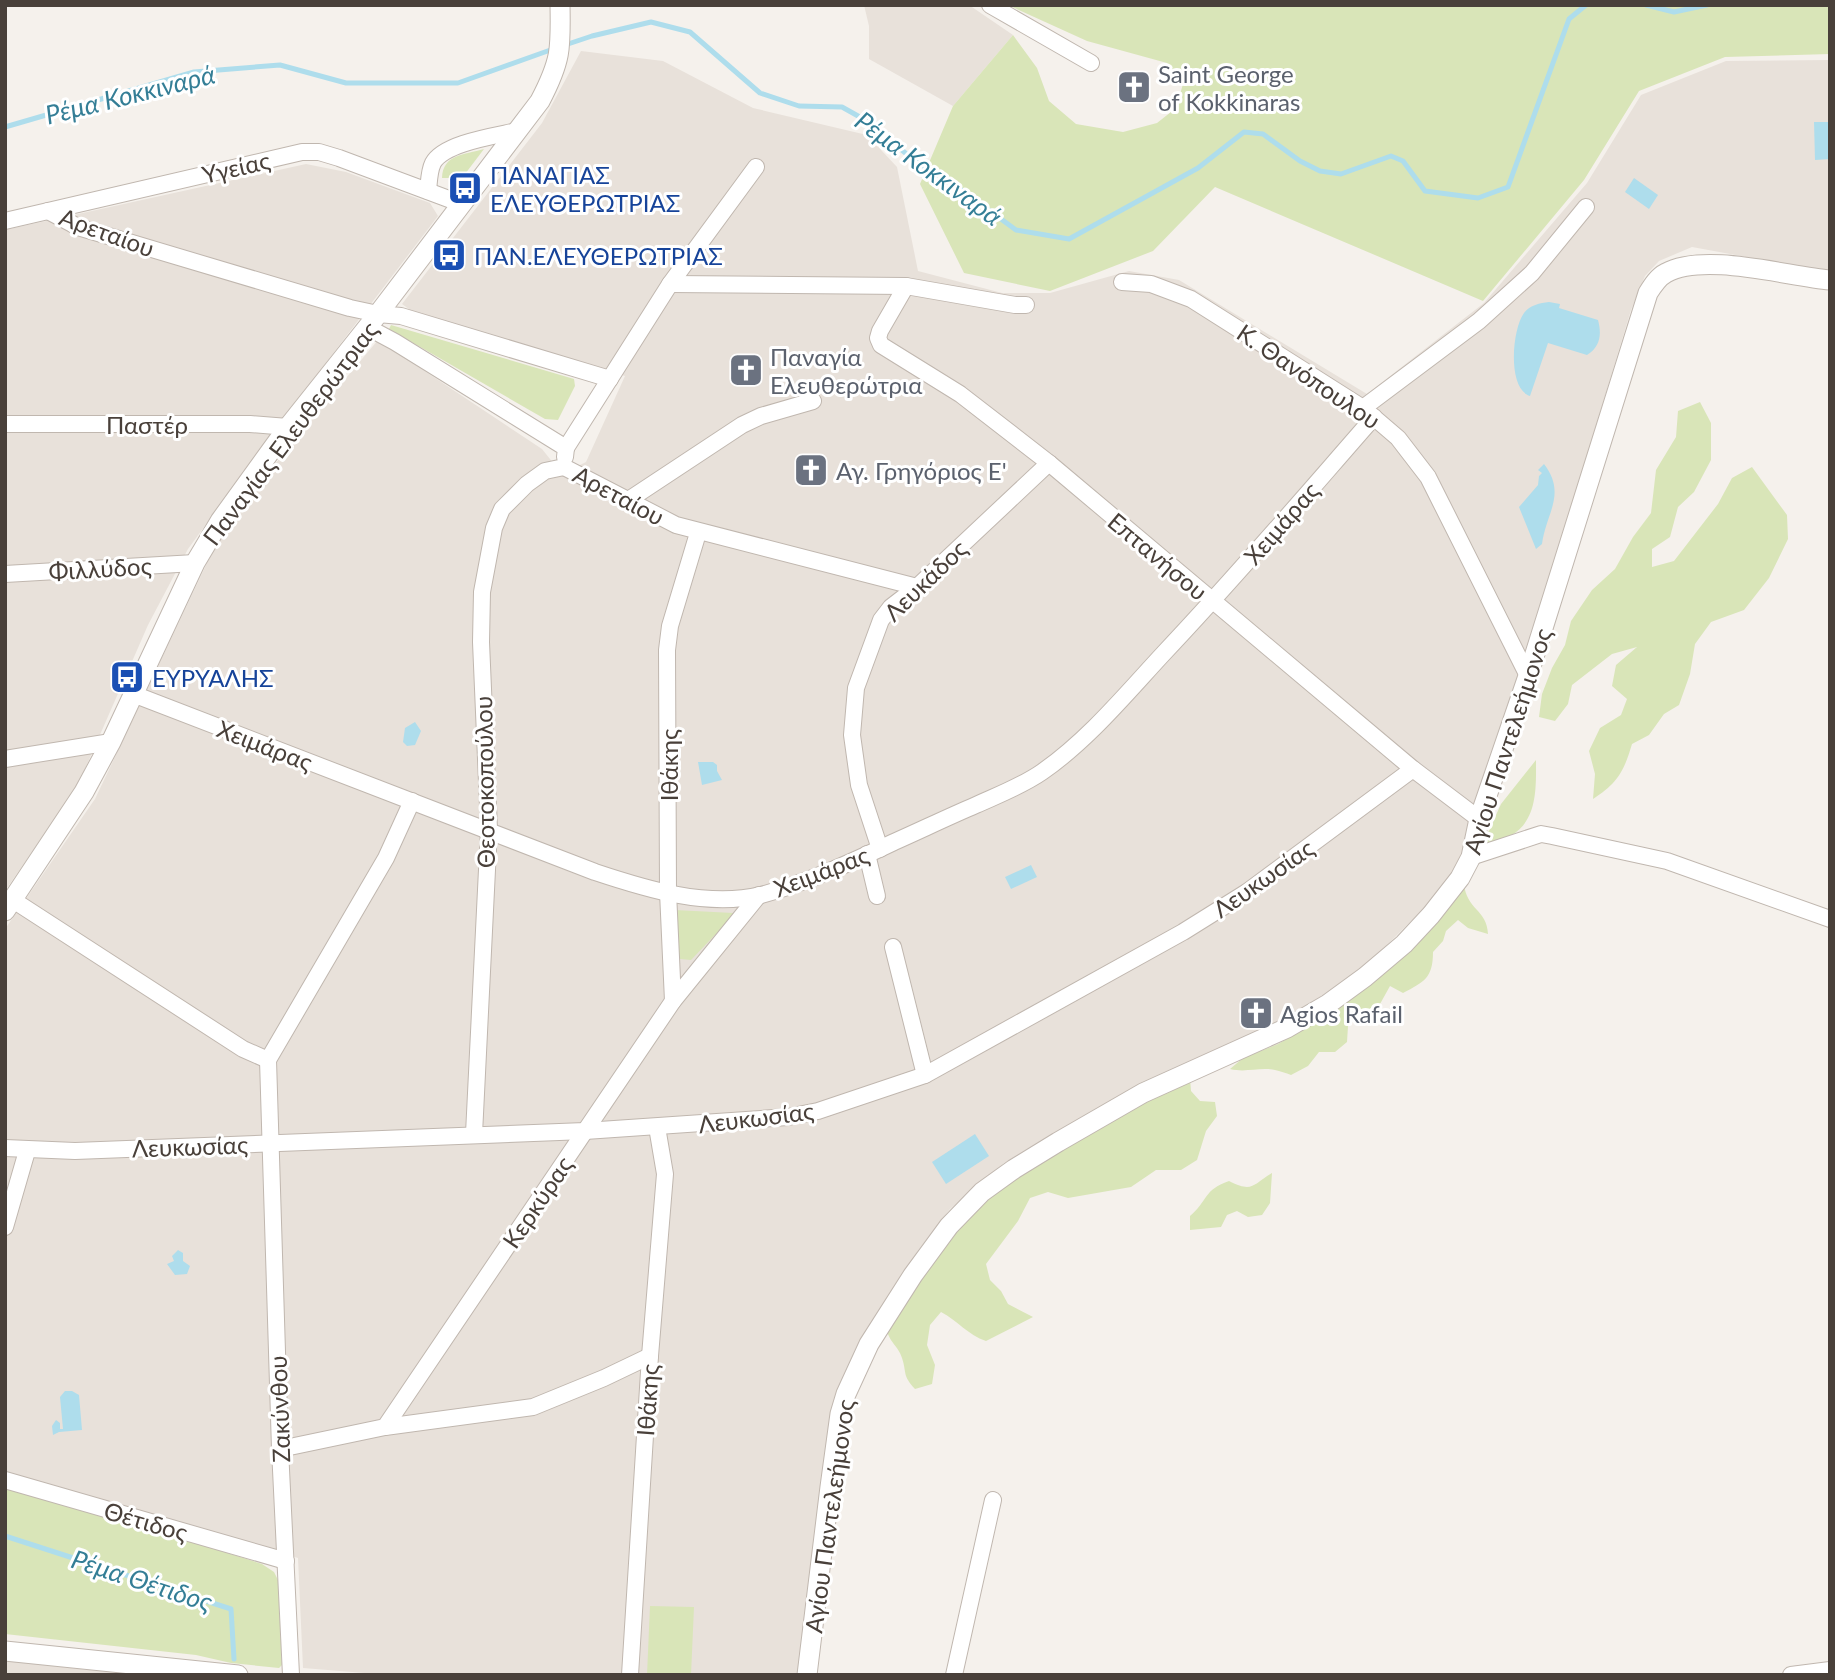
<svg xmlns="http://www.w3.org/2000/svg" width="1835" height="1680" viewBox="0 0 1835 1680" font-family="Lato,sans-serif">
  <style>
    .residential { fill: #e8e1da }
    .green { fill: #d9e5b8 }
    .water { fill: #aeddec }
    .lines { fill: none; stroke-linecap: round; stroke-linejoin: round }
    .stream { stroke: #aeddec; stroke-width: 5 }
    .minor-casing { stroke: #c0b7af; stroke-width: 18 }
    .tertiary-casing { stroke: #c0b7af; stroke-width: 21 }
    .minor { stroke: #fff; stroke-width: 16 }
    .tertiary { stroke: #fff; stroke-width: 19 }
    .labels { text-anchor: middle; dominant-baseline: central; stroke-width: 6; stroke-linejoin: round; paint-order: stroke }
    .worship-label { font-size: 24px; fill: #5b616d; stroke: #fff; text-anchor: start }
    .street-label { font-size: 24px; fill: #49403a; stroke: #fff }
    .transit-label { font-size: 24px; fill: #164399; stroke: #fff; text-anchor: start }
    .water-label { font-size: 26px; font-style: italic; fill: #347e96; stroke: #fff }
  </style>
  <rect width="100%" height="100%" fill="#f5f1ec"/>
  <!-- residential -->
  <g class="residential">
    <polygon points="864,5 969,5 1013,35 953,106 869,59 869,26"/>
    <polygon points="581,51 663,61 753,108 867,135 897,167 918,271 1002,293 1050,293 1129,271 1179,280 1367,394 1484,303 1587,183 1641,95 1726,61 1830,60 1830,269 1812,269 1692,247 1659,261 1645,276 1631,310 1466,855 1424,908 1363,969 1278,1024 1133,1089 1004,1163 950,1209 919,1249 855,1350 840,1385 801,1675 389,1675 303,1668 298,1558 115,1503 5,1475 5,929 95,799 217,542 288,447 378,340 542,449 562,474 586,462 625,376 413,312 402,304 542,123"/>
    <polygon points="306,164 346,172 430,203 438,216 283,419 188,549 148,625 78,785 5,891 5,230"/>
    <polygon points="5,1660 71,1668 140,1675 5,1675"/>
  </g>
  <!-- green -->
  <g class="green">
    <polygon points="1008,5 1830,5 1830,54 1725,57 1639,91 1584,180 1483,301 1215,187 1153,251 1050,291 964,273 920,184 953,106 1013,35 1037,68 1049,101 1076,124 1123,132 1157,123 1176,108 1183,84 1167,63 1087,41"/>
    <path d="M484,149l-22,29h-20c1,-24 22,-23 42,-29z"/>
    <polygon points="391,325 574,379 575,386 558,420 545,419 389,329"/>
    <path d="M1700,402l11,21v37l-17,32 -16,15 -8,30 -18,12v18l22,-6 44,-57 14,-26 20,-11 35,48 1,24 -19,39 -25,32 -33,12 -16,22 -5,30 -11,31 -15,9 -15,21 -17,9c-8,27 -14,39 -39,55l2,-25 -6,-23 11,-23 21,-13 6,-16 -15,-13 4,-21 21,-18 -25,7 -40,31 -4,19 -13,17 -16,-4 3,-23 10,-26 13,-23 6,-24 21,-31 23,-21 18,-32 18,-24 5,-43 20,-33 2,-26z"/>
    <path d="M1536,760c0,27 2,61 -26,76 -7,4 -19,6 -27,8l18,-40z"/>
    <path d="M1464,883c2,27 23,26 24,51l-20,-6 -10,-8 -12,11 -3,10 -10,11c0,26 -9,30 -30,41l-13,-7 -15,27 -20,4 -7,9 -1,16 -12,10h-16l-11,14 -17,9c-5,-2 -11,-4 -16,-5 -16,-3 -29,3 -45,-1l13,-11 35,-14 48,-28z"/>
    <polygon points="675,910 733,913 734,915 691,960 680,959 676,952"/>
    <path d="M1190,1078l1,13 9,10 15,1 2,14 -11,15 -9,29 -16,10h-25l-25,17 -63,11 -20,-6 -18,6 -12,23 -32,43 4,16 11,11 7,13 25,13 -47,24c-18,-6 -28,-20 -45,-29l-11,13 -3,20 8,20 -3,19 -17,5c-13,-14 -8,-16 -13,-31 -4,-13 -13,-15 -16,-31l78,-110 45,-36 78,-48z"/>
    <path d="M1272,1173l-2,30 -8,12 -14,2 -11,-6 -10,4 -6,12 -31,3v-14c18,-15 13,-26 39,-35 24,12 23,4 43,-8z"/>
    <polygon points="5,1485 73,1504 262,1564 274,1572 278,1580 282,1665 279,1668 231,1663 196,1655 5,1634"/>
    <polygon points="650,1606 694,1607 691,1675 647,1675"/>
  </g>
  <!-- water -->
  <g class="water">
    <polygon points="1814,122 1830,122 1830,159 1815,160"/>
    <polygon points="1634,178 1658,195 1649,209 1625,192"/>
    <path d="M1549,302l11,2 -1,4 39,12c4,15 2,27 -11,35l-39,-12 -18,53c-23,-7 -18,-67 -6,-83 6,-8 16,-10 25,-11z"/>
    <path d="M1544,464c23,30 2,49 -2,80l-6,5 -17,-42 19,-22 1,-9 3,-3 -4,-3z"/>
    <polygon points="415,722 421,731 415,745 407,746 403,742 405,728"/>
    <polygon points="713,762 717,765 717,771 722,780 702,785 698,762"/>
    <polygon points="1031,865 1037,877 1011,889 1005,877"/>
    <polygon points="975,1134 989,1156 946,1184 932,1162"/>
    <polygon points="178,1250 183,1253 183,1261 190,1266 187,1274 175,1275 167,1264 174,1261 172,1256"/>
    <polygon points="65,1391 72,1391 79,1395 82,1430 59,1432 53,1435 52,1426 56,1420 60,1423 60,1429 63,1429 60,1397"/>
  </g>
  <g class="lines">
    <!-- stream -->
    <g class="stream">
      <polyline points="1646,5 1674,12 1707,5"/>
      <polyline points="565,45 592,36 651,22 690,32 760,93 799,106 842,107 867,121 915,161 956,186 1016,230 1069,239 1198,168 1244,132 1263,134 1300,161 1320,171 1341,174 1391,156 1403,161 1425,191 1478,198 1508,187 1569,19 1586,5"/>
      <polyline points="5,127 194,72 280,65 346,83 458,83 556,48"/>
      <polyline points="5,1536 231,1609 234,1659"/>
    </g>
    <!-- minor casing -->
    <g class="minor-casing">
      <g id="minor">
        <polyline points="990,5 1091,63"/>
        <path d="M428,191c1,-9 1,-20 5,-28 11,-20 62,-27 84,-32"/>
        <polyline points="48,211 78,227 350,308 378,314 401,316 610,379"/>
        <polyline points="5,221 302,152 319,152 339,158 462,204"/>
        <polyline points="1122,282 1151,284 1191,299 1363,408 1398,438 1428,477 1528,676"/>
        <polyline points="670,284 906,286 1015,305 1026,305"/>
        <polyline points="906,286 880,331 878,338 881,345 960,394 1049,463 1413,769 1479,819"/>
        <polyline points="367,327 395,342 566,448 565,457"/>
        <polyline points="1363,408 1479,321 1532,273 1586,207"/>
        <polyline points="5,424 250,424 288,427"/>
        <polyline points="566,448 670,284 756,167"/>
        <polyline points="564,467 676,525 917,587"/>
        <polyline points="630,499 742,425 761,416 813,401"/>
        <polyline points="5,574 195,563"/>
        <path d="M133,694l462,178c51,17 112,36 166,23 45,-12 91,-33 133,-53 27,-12 54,-25 82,-37 22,-10 46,-19 66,-33 46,-32 83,-77 121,-118 73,-77 141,-157 211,-237"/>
        <polyline points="5,759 111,742"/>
        <polyline points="880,849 859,785 852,735 856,688 881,620 891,607 917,587 1049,463"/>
        <polyline points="867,854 877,896"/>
        <polyline points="1471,857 1541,834 1552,836 1667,861 1830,919"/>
        <polyline points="13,900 243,1049 268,1060"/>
        <polyline points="893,947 925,1075"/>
        <polyline points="673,1001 668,892 667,650 670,626 698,533"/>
        <polyline points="474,1134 489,829 481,642 482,592 494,528 502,509 527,484 545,471 564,467"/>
        <polyline points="5,1148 75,1151 585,1131 788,1117 818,1111 925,1075 1183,932 1247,892 1413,769"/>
        <polyline points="5,1227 27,1151"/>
        <polyline points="385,1427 533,1407 604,1378 650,1356"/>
        <polyline points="280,1449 385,1427 673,1001 759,895"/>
        <polyline points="5,1480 286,1561"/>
        <polyline points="291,1675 280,1449 268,1060 386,858 412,801"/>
        <polyline points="630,1675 650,1356 665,1174 657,1127"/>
        <polyline points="954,1675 993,1500"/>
        <polyline points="1791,1675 1830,1670"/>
      </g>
    </g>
    <!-- tertiary casing -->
    <g class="tertiary-casing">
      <g id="tertiary">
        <path d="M5,911l79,-119 27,-50 84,-179 25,-42 68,-94 90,-113 162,-213c21,-40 21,-52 20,-96"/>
        <polyline points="5,1651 238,1675"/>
        <path d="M807,1675l23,-188 10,-73 6,-20 23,-50 44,-69 36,-49 33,-34 32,-23 44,-27 85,-49 144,-65 41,-24 37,-27 39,-33 27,-29 29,-37 11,-21 8,-38 49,-143 120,-383c5,-8 10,-16 18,-20 38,-21 120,3 164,7"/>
      </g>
    </g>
    <!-- minor -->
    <use href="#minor" class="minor"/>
    <!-- tertiary -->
    <use href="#tertiary" class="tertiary"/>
  </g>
  <!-- icons -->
  <defs>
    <g id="church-square" transform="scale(1.75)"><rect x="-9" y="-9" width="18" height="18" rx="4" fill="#6b7280" stroke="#fff"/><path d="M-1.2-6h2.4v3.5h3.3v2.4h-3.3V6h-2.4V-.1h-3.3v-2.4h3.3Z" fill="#fff"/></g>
    <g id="bus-square" transform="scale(1.75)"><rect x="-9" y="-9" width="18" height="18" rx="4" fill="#1a4fb4" stroke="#fff"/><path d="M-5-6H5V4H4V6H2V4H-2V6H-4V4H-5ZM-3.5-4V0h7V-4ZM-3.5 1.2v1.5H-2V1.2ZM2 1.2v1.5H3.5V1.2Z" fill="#fff"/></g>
  </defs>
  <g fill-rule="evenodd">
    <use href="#church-square" x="1134" y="87"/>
    <use href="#bus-square" x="465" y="188"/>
    <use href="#bus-square" x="449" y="255"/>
    <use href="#church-square" x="746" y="370"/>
    <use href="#church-square" x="811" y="470"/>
    <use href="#bus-square" x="127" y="677"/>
    <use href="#church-square" x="1256" y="1013"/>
  </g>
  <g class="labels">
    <!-- worship labels -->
    <g class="worship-label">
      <text x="1158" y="73">Saint George<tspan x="1158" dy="28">of Kokkinaras</tspan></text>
      <text x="770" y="356">Παναγία<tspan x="770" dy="28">Ελευθερώτρια</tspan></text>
      <text x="836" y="470">Αγ. Γρηγόριος Ε'</text>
      <text x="1280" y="1013">Agios Rafail</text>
    </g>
    <!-- street labels -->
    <g class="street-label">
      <text transform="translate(236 167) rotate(-13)">Υγείας</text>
      <text transform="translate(107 232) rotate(20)">Αρεταίου</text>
      <text transform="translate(1309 376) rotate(34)">Κ. Θανόπουλου</text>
      <text x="147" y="424">Παστέρ</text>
      <text transform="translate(290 433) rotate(-53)">Παναγίας Ελευθερώτριας</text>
      <text transform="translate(619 495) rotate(28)">Αρεταίου</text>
      <text transform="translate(1281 523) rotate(-49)">Χειμάρας</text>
      <text transform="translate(1158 556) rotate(40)">Επτανήσου</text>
      <text transform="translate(100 568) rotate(-3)">Φιλλύδος</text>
      <text transform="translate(925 580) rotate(-44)">Λευκάδος</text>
      <text transform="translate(1507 741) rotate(-72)">Αγίου Παντελεήμονος</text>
      <text transform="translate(265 745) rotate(21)">Χειμάρας</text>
      <text transform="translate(668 765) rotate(-90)">Ιθάκης</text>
      <text transform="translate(484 782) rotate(-91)">Θεοτοκοπούλου</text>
      <text transform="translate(821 871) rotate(-21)">Χειμάρας</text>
      <text transform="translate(1263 878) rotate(-35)">Λευκωσίας</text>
      <text transform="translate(756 1117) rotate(-7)">Λευκωσίας</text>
      <text transform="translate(190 1146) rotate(-2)">Λευκωσίας</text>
      <text transform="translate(537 1202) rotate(-56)">Κερκύρας</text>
      <text transform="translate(647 1400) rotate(-86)">Ιθάκης</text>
      <text transform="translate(279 1409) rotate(-92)">Ζακύνθου</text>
      <text transform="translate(829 1516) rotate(-82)">Αγίου Παντελεήμονος</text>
      <text transform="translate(146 1521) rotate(16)">Θέτιδος</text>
    </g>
    <!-- transit labels -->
    <g class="transit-label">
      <text x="490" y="174">ΠΑΝΑΓΙΑΣ<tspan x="490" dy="28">ΕΛΕΥΘΕΡΩΤΡΙΑΣ</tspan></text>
      <text x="474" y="255">ΠΑΝ.ΕΛΕΥΘΕΡΩΤΡΙΑΣ</text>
      <text x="152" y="677">ΕΥΡΥΑΛΗΣ</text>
    </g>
    <!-- water labels -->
    <g class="water-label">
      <text transform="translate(130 94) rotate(-14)">Ρέμα Κοκκιναρά</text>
      <text transform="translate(929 168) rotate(36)">Ρέμα Κοκκιναρά</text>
      <text transform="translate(142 1580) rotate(18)">Ρέμα Θέτιδος</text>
    </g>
  </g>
  <!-- border -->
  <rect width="1835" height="1680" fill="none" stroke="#49403a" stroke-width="14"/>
</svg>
